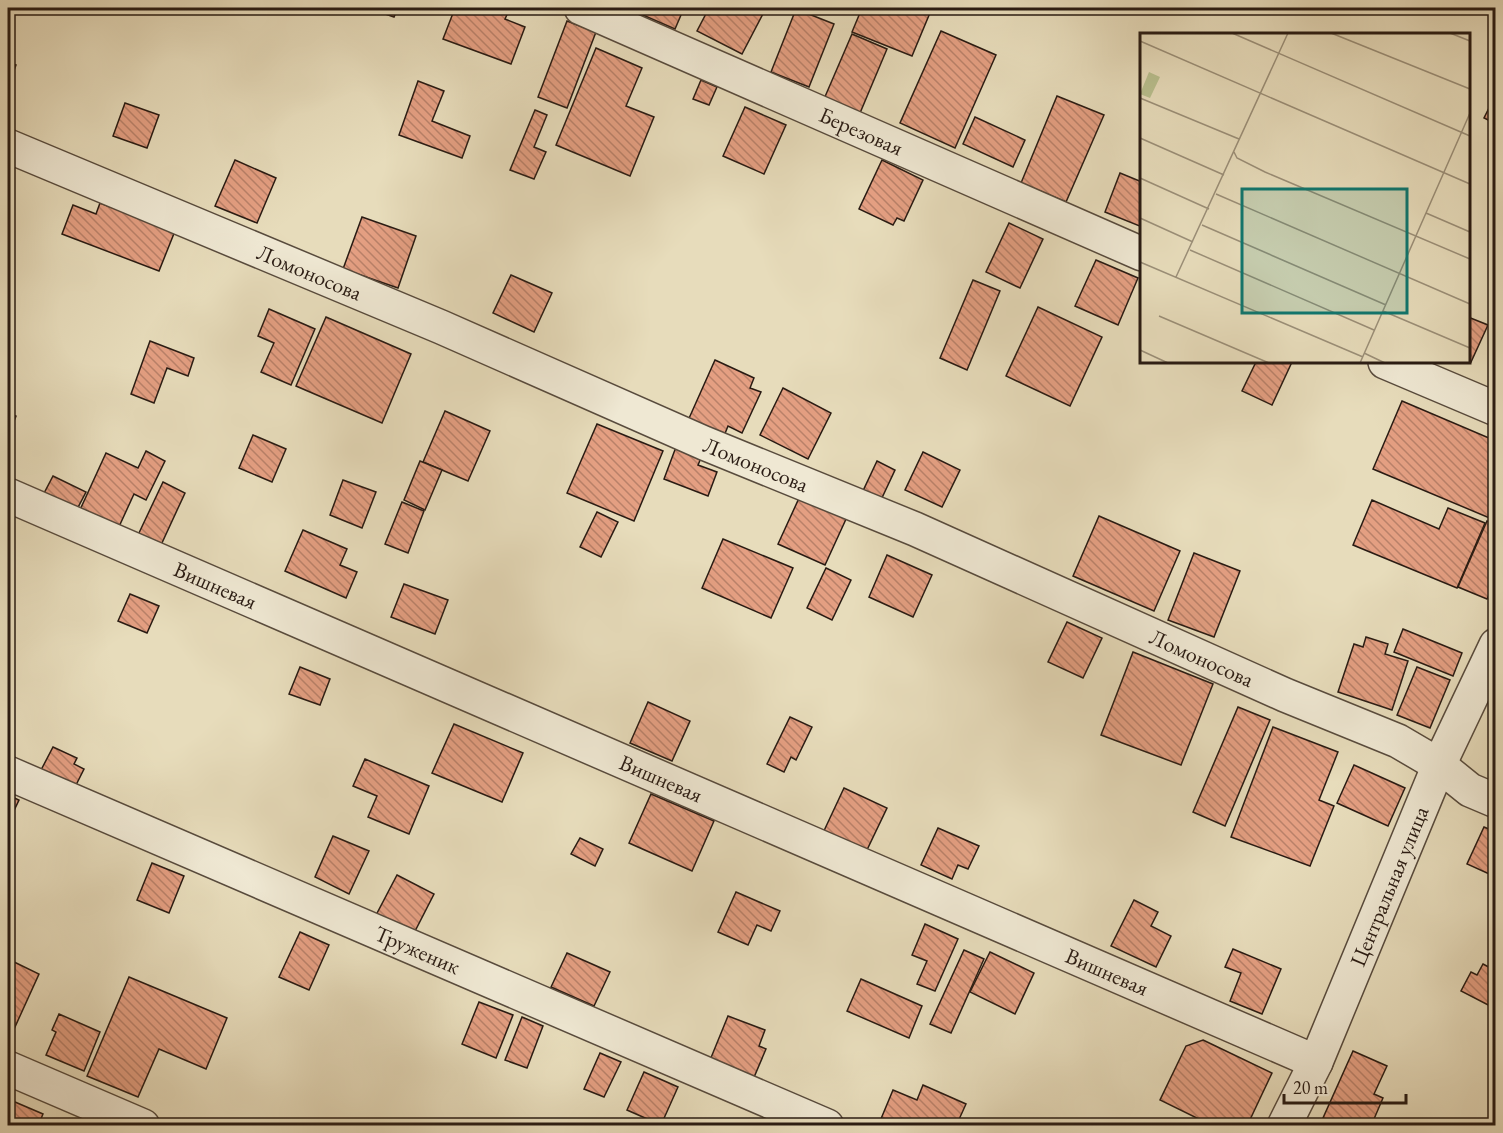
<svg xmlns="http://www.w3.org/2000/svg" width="1503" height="1133" viewBox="0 0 1503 1133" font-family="'EB Garamond',serif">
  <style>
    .building { fill: url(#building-back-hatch); stroke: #291b13; stroke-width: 1.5 }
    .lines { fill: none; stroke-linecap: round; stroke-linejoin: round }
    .minor-casing { stroke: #584b3d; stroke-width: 36 }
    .minor { stroke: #efe8d3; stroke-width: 33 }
    .labels { text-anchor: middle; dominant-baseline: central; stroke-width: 4.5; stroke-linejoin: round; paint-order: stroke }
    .street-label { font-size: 22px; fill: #291b13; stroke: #efe8d3 }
    .inset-road { fill: none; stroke: #9b8f78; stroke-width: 1.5 }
    .view { fill: #0f766e; fill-opacity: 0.15; stroke: #0f766e; stroke-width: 3 }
    .inset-edge { fill: none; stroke: #291b13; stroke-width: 3 }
  </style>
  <defs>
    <pattern id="building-back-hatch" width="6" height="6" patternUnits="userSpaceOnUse" patternTransform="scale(1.5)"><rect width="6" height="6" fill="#e49f82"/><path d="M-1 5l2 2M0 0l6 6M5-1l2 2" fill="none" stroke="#b98169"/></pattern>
  </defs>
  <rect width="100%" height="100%" fill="#e7dcbb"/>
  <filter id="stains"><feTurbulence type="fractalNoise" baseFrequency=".00333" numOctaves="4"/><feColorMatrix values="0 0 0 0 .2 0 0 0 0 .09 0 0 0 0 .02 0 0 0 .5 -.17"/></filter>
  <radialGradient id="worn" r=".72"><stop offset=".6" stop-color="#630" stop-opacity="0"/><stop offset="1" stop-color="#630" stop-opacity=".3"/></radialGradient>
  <!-- building -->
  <g class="building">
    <polygon points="368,8 398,8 394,17"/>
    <polygon points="455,8 510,8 505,19 525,27 511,64 443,39"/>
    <polygon points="629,8 684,8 675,29 629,9"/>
    <polygon points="709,8 766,8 742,54 697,31"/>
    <polygon points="862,8 932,8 912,56 852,32"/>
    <polygon points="796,9 834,24 809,87 771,72"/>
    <polygon points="567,21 596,32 567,108 538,97"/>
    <polygon points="941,31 996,55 955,148 900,123"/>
    <polygon points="852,34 887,49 860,113 824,99"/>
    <polygon points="596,48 642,68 626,106 654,117 630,176 556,145"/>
    <polygon points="8,62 16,65 8,87"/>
    <polygon points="701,80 717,87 709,105 693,99"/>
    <polygon points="418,81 444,91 432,121 470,136 462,158 399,135"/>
    <polygon points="1496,94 1496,124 1484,118"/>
    <polygon points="1057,96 1104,115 1066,202 1021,183"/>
    <polygon points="125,103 159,115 147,148 113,136"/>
    <polygon points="745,107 786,125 764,174 723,156"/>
    <polygon points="535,110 547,115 534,147 546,152 534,179 510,170"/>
    <polygon points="975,117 1025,140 1013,167 963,144"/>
    <polygon points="235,160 276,178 257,223 215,206"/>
    <polygon points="882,160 923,180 904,221 897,218 893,225 859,209"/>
    <polygon points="1120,173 1142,182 1142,227 1105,212"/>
    <polygon points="100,203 175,231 159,271 62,234 73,205 96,214"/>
    <polygon points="362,217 416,236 398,288 343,269"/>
    <polygon points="1009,223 1043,239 1020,288 986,272"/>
    <polygon points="1096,260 1138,278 1118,325 1075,306"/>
    <polygon points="511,275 552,293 534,332 493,313"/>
    <polygon points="973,280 1000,291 967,370 940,358"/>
    <polygon points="1038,307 1102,337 1070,406 1006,376"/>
    <polygon points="269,309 315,329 291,385 261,372 274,343 258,336"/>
    <polygon points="326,317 411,354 382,423 296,386"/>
    <polygon points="1468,317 1488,325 1471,362 1468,361"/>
    <polygon points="150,341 194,358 188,376 167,368 154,403 131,394"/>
    <polygon points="715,360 754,378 750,388 761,392 742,433 728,426 722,441 686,425"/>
    <polygon points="1256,362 1292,362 1272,405 1242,391"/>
    <polygon points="783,388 831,413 808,459 760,435"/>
    <polygon points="1402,401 1496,441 1496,511 1492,519 1373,469"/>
    <polygon points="445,411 490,431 468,481 423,462"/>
    <polygon points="8,412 16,416 8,436"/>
    <polygon points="597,424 663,451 634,521 567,493"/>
    <polygon points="253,435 286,449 272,482 239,468"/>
    <polygon points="676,447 701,458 698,465 717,472 708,496 664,479"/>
    <polygon points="146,451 165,461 146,500 134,494 117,531 79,512 106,453 138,468"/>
    <polygon points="923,452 960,470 942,507 905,490"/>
    <polygon points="420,461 442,470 425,510 404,500"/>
    <polygon points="877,461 895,470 880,502 862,493"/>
    <polygon points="53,476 86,492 73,517 40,501"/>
    <polygon points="343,480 376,492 362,528 330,515"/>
    <polygon points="163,482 185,493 161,545 138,535"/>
    <polygon points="800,496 847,517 825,565 778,544"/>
    <polygon points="1372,500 1439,529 1448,508 1485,523 1457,588 1353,545"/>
    <polygon points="402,502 424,511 408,553 385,544"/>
    <polygon points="597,512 618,522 601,557 580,547"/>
    <polygon points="1099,516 1180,551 1154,611 1073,576"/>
    <polygon points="1487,521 1496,525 1496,580 1487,599 1458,587"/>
    <polygon points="303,530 347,549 340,565 357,572 346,598 285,571"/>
    <polygon points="723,539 793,568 771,618 702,588"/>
    <polygon points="1194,553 1240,571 1214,637 1168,620"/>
    <polygon points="887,555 932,575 913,617 869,597"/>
    <polygon points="826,568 851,580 832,620 807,608"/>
    <polygon points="404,584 448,600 435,634 391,617"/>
    <polygon points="130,594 159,606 147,633 118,621"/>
    <polygon points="1067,622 1102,638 1083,678 1048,662"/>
    <polygon points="1403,629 1462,653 1453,676 1394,652"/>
    <polygon points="1366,637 1388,644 1385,654 1408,661 1392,710 1338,692 1354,644 1363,647"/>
    <polygon points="1133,652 1213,684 1181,765 1101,735"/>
    <polygon points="300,667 330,679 320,705 289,694"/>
    <polygon points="1417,667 1450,680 1430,728 1397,715"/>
    <polygon points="648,702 690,721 672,761 630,743"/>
    <polygon points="1238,707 1270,720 1225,826 1193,812"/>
    <polygon points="790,717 812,727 796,760 791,757 784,772 767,764"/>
    <polygon points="454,724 523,753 502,802 432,773"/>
    <polygon points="1273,727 1338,752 1319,800 1334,806 1310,866 1231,837"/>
    <polygon points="53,747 77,758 74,764 84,769 74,789 40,772"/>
    <polygon points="365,759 429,786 409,834 368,817 377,796 353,786"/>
    <polygon points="1354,765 1405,788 1388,826 1337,803"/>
    <polygon points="844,788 887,808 865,854 822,835"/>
    <polygon points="651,794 714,821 692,871 629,843"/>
    <polygon points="8,795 19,800 8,823"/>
    <polygon points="1484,827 1496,832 1496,877 1467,864"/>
    <polygon points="938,828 979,846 968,869 958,865 952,879 921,865"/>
    <polygon points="333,836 369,851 349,894 315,877"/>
    <polygon points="580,838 603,849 595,866 571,854"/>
    <polygon points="152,863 184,876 169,913 137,900"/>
    <polygon points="397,875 434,894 411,939 374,919"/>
    <polygon points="736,892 780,911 771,931 757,925 748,945 718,932"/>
    <polygon points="1134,900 1158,912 1151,926 1171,936 1156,967 1111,946"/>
    <polygon points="925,924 958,939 935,991 917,984 927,961 912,955"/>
    <polygon points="300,932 329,945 309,990 279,977"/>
    <polygon points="1233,949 1281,969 1262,1014 1230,1001 1241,973 1225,967"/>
    <polygon points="964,950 984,959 951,1033 930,1024"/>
    <polygon points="990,952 1034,973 1015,1014 970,992"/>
    <polygon points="567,953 610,972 594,1006 551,987"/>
    <polygon points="8,959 39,974 10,1038 8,1038"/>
    <polygon points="1483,964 1496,971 1496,1005 1494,1008 1461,991 1471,972 1477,975"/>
    <polygon points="129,977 227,1018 206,1069 159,1049 138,1097 87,1076"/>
    <polygon points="861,979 922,1006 909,1038 847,1011"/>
    <polygon points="479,1002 513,1015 496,1058 462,1044"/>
    <polygon points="59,1014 100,1032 84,1071 46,1055 56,1032 52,1030"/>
    <polygon points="728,1016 765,1030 759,1046 766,1049 752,1082 708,1065"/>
    <polygon points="522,1017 543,1026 527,1068 505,1060"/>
    <polygon points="1203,1040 1272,1073 1247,1126 1213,1126 1160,1100 1186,1046"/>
    <polygon points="1353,1051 1387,1066 1374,1094 1383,1098 1371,1126 1338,1126 1323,1118"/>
    <polygon points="600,1053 621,1062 604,1097 584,1089"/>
    <polygon points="644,1072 678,1087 661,1125 627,1110"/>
    <polygon points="923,1085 966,1104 956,1126 878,1126 893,1090 917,1100"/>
    <polygon points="8,1099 43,1114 38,1126 8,1126"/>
  </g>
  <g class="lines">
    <!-- minor casing -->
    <g class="minor-casing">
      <g id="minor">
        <path id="s1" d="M581,8l561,246"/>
        <path id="s2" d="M8,146l433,181 263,116 211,86 370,166 113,46 41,24 31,25 26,11"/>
        <polyline points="1385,362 1496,409"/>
        <path id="s3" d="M8,495l1308,567"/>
        <path id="s4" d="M8,773l819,353"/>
        <polyline points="8,1068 143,1126"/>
        <path id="s5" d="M1284,1126l32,-64 123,-297 57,-120"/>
      </g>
    </g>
    <!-- minor -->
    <use href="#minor" class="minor"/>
  </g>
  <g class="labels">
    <!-- street labels -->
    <g class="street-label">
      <text stroke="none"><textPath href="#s1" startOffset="306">Березовая</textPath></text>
      <text stroke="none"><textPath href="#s2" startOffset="327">Ломоносова</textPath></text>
      <text stroke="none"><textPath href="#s2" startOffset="813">Ломоносова</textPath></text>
      <text stroke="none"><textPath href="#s3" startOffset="226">Вишневая</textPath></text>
      <text stroke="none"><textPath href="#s2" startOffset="1299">Ломоносова</textPath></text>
      <text stroke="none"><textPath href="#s3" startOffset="712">Вишневая</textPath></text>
      <text stroke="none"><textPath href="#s5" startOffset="262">Центральная улица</textPath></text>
      <text stroke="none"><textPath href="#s4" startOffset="446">Труженик</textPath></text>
      <text stroke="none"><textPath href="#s3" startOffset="1198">Вишневая</textPath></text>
    </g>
  </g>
  <!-- overview -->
  <g transform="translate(1140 33)">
    <rect width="330" height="330" fill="#e7dcbb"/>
    <path d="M9,39l11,5 -10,21 -10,-4z" fill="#b8bf8e"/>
    <path class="inset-road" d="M92,0l238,103M191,0l139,56M310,0l20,8M0,8l330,143M0,65l99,41M0,105l84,37M94,119l3,6 28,14 205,87M0,145l69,31M76,161l254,110M286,180l44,19M0,185l53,24M62,192l184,80M50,217l184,80M0,229l223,95M36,244l112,-244M243,278l87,37M19,283l110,47M0,317l28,13M224,320l21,10M220,330l110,-250"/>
    <path class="view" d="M102,156h165v124h-165z"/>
    <rect width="330" height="330" class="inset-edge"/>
  </g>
  <!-- margin -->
  <rect width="1503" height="1133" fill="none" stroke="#e7dcbb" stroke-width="30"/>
  <rect x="9" y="9" width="1485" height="1115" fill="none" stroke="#291b13" stroke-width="3"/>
  <rect x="15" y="15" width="1473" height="1103" fill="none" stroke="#291b13" stroke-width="1.5"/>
  <!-- scale -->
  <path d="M1284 1094v9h122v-9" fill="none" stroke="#291b13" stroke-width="3"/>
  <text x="1293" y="1094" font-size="18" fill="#291b13" stroke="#efe8d3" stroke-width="4.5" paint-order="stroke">20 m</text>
  <rect width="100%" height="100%" filter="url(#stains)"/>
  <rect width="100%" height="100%" fill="url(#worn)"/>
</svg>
